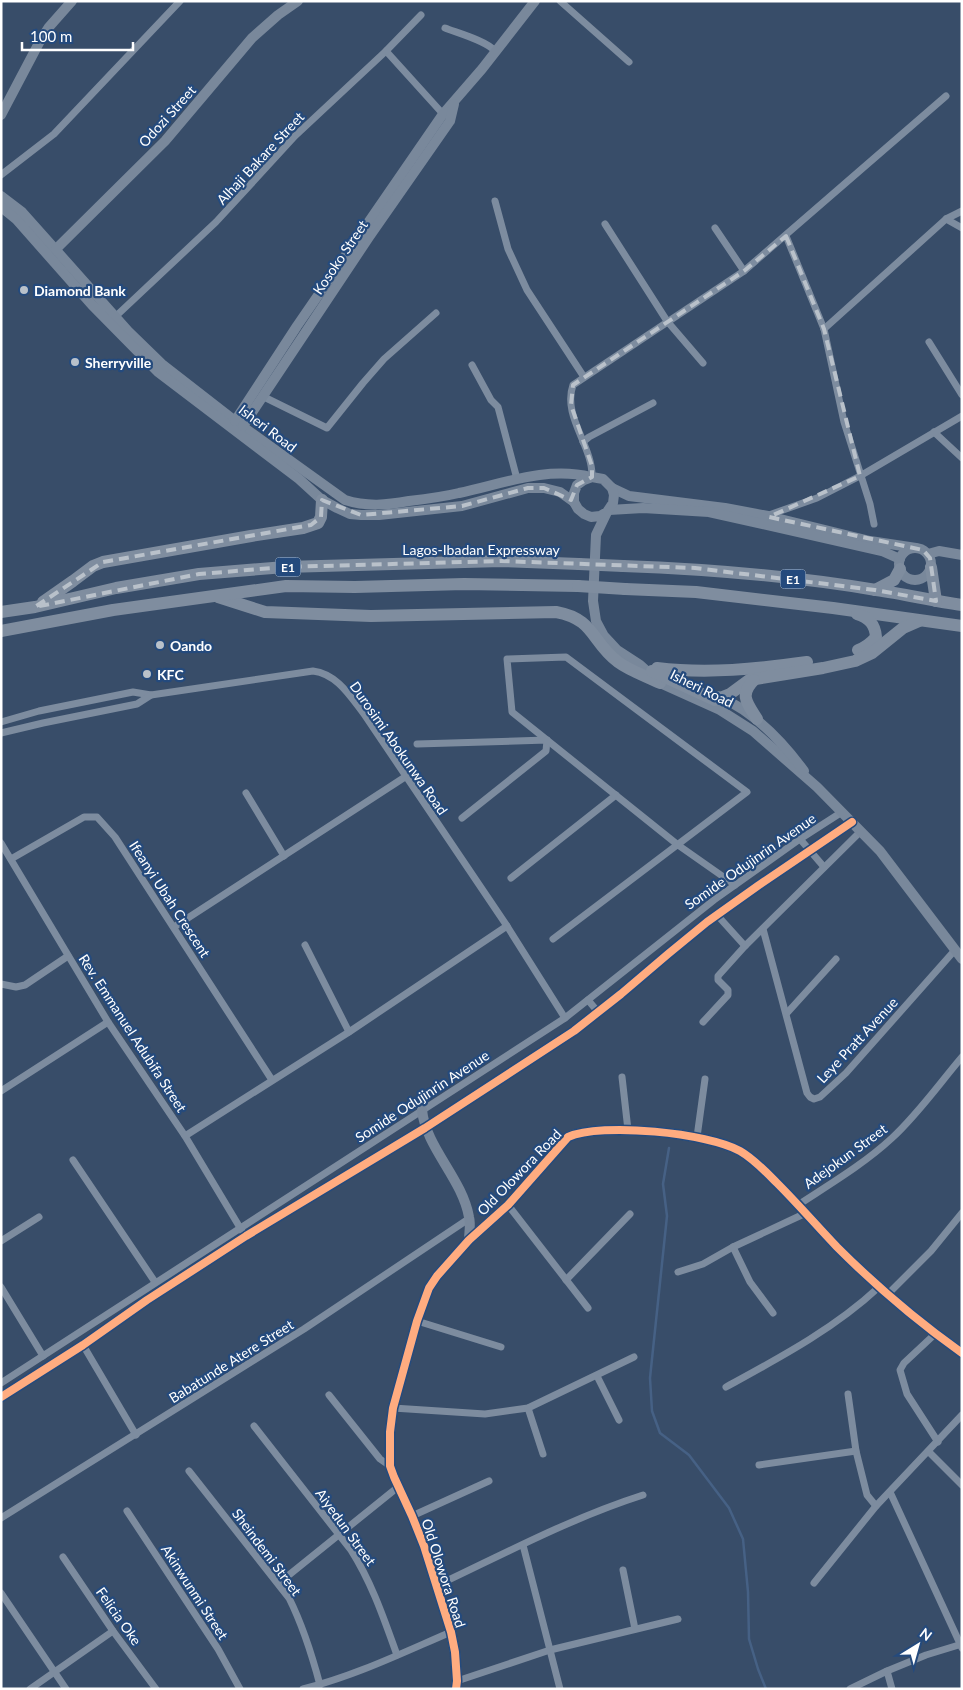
<svg xmlns="http://www.w3.org/2000/svg" width="963" height="1690" viewBox="0 0 963 1690" font-family="Lato,sans-serif">
  <style>
    .lines { fill: none; stroke-linecap: round; stroke-linejoin: round }
    .stream { stroke: #466185; stroke-width: 2.5 }
    .street { stroke: #7d8c9f; stroke-width: 7 }
    .secondary { stroke: #79889b; stroke-width: 10 }
    .highway { stroke: #7f8d9f; stroke-width: 12 }
    .highway-bridge { stroke: #7f8d9f; stroke-width: 12 }
    .cycleway-casing { stroke: #244a7d; stroke-width: 11 }
    .cycleway { stroke: #ffac80; stroke-width: 8 }
    .marked { fill: none; stroke: #b9c1ca; stroke-width: 4; stroke-dasharray: 10 6; stroke-linejoin: round }
    .poi-dot { fill: #b9c1ca; stroke: #244a7d; stroke-width: 2 }
    .labels { text-anchor: middle; dominant-baseline: central; stroke-width: 4.5; stroke-linejoin: round; paint-order: stroke }
    .shield { fill: #244a7d; stroke: #bdc9d8; stroke-width: 1 }
    .shield-label { font-size: 12px; font-weight: bold; fill: #fff }
    .street-label { font-size: 14px; fill: #fff; stroke: #244a7d }
    .poi-label { font-size: 14px; font-weight: bold; fill: #fff; stroke: #244a7d; text-anchor: start }
  </style>
  <rect width="100%" height="100%" fill="#384d69"/>
  <g class="lines">
    <!-- stream -->
    <polyline class="stream" points="669,1148 663,1184 667,1216 650,1378 652,1411 660,1433 689,1455 729,1508 743,1539 748,1592 749,1639 758,1669 766,1689"/>
    <!-- street -->
    <g class="street">
      <polyline points="560,1 629,62"/>
      <path d="M445,28c13,5 42,13 50,23"/>
      <polyline points="386,51 443,114"/>
      <polyline points="1,175 54,134 180,1"/>
      <polyline points="495,201 508,249 527,290 584,377"/>
      <polyline points="946,219 962,228"/>
      <polyline points="605,224 667,321 703,363"/>
      <polyline points="715,228 744,271"/>
      <polyline points="786,236 824,329 844,422 870,504 874,524"/>
      <polyline points="115,317 216,222 295,136 386,51 421,15"/>
      <polyline points="824,329 946,219 962,211"/>
      <polyline points="929,342 962,395"/>
      <polyline points="472,365 491,400 498,407 517,479"/>
      <polyline points="264,397 327,428 363,383 384,359 436,313"/>
      <polyline points="934,432 962,458"/>
      <polyline points="583,442 589,437 653,403"/>
      <path d="M592,477c1,-31 -30,-61 -19,-92l171,-114 202,-175"/>
      <polyline points="769,515 817,498 860,476 962,416"/>
      <polyline points="1,722 39,711 133,692 151,695"/>
      <path d="M1,733l42,-10 94,-19 14,-9 162,-24c24,3 37,25 51,43l143,212 58,92"/>
      <polyline points="417,744 547,740 546,751 462,818"/>
      <polyline points="246,793 284,856"/>
      <polyline points="800,839 824,867"/>
      <polyline points="1,843 108,1022 185,1136 242,1231"/>
      <polyline points="11,859 84,817 97,817 115,837 272,1080"/>
      <polyline points="511,878 616,795"/>
      <polyline points="717,915 745,946"/>
      <polyline points="174,927 405,777"/>
      <polyline points="763,929 807,1093 810,1097 814,1099 820,1097 846,1073 955,950"/>
      <polyline points="553,939 747,792 566,657 507,659 512,712 678,845 735,885"/>
      <polyline points="305,945 349,1032"/>
      <polyline points="1,984 16,987 25,985 68,956"/>
      <polyline points="588,1000 598,1012"/>
      <polyline points="787,1013 836,959"/>
      <polyline points="703,1022 728,995 728,990 718,980 718,976 745,946 861,831"/>
      <polyline points="622,1077 628,1130"/>
      <polyline points="1,1091 108,1022"/>
      <polyline points="185,1136 349,1032 507,926"/>
      <polyline points="697,1137 705,1079"/>
      <polyline points="73,1160 155,1282"/>
      <polyline points="508,1205 588,1308"/>
      <path d="M798,1205c32,-21 66,-41 94,-67 26,-24 47,-54 70,-81"/>
      <polyline points="1,1241 39,1217"/>
      <polyline points="733,1247 750,1282 773,1313"/>
      <polyline points="678,1272 703,1264 733,1247 806,1213"/>
      <polyline points="566,1280 630,1214"/>
      <polyline points="1,1287 43,1356"/>
      <polyline points="887,1295 931,1251 962,1213"/>
      <polyline points="417,1321 501,1347"/>
      <polyline points="935,1334 904,1363 900,1370 907,1394 938,1442"/>
      <polyline points="83,1345 136,1435"/>
      <polyline points="597,1376 619,1420"/>
      <polyline points="1,1383 565,1018 714,900 800,839 842,812"/>
      <path d="M726,1387c53,-29 108,-58 153,-100"/>
      <polyline points="848,1394 856,1451 867,1495 876,1506"/>
      <polyline points="329,1395 380,1459 390,1466"/>
      <polyline points="1,1397 83,1345 147,1300 246,1236 425,1128 574,1031 621,994 668,954 707,922 759,885 852,822"/>
      <polyline points="393,1408 485,1414 528,1408 634,1357"/>
      <polyline points="528,1408 543,1454"/>
      <path d="M254,1426l97,124c21,33 33,69 46,105"/>
      <polyline points="929,1452 962,1485"/>
      <polyline points="759,1465 856,1451"/>
      <path d="M189,1471l100,127c14,28 23,57 31,87"/>
      <polyline points="890,1492 962,1648"/>
      <polyline points="127,1511 218,1649 240,1689"/>
      <polyline points="412,1516 489,1481"/>
      <polyline points="1,1518 304,1329 470,1218"/>
      <polyline points="523,1545 560,1689"/>
      <polyline points="63,1557 113,1631 156,1689"/>
      <polyline points="623,1570 635,1629"/>
      <polyline points="279,1583 398,1487"/>
      <polyline points="814,1583 876,1506 962,1415"/>
      <path d="M436,1586c68,-32 135,-68 207,-91"/>
      <polyline points="1,1593 66,1689"/>
      <polyline points="887,1671 892,1689"/>
      <polyline points="457,1681 550,1650 678,1619"/>
      <polyline points="30,1689 113,1631"/>
      <path d="M303,1689c52,-13 99,-36 148,-57"/>
      <polyline points="850,1689 887,1671 926,1655 962,1644"/>
    </g>
    <!-- secondary -->
    <g class="secondary">
      <polyline points="1,115 40,41 49,27 72,1"/>
      <path d="M1,196l21,16 106,119 35,34 72,56 110,79c22,7 42,5 64,1 17,-2 33,-4 50,-8 43,-9 87,-27 132,-16"/>
      <polyline points="1,207 16,219 92,305 158,372 299,479 322,500 337,508 350,514 361,515 379,515 462,506 528,488 544,488 560,492 574,502"/>
      <polyline points="56,249 165,141 252,38 278,15 298,1"/>
      <polyline points="235,421 297,326 443,114 482,69 535,1"/>
      <polyline points="243,426 369,237 450,121 454,104"/>
      <polyline points="612,488 629,496 725,508 768,516 870,541 916,548"/>
      <polyline points="609,510 643,508 709,512 882,551 900,559"/>
      <polyline points="607,512 600,516 591,517 584,514 578,509 574,502 574,493 577,485 584,480 592,477 603,479 612,488 614,495 613,503 607,512 596,535 593,601 596,621 604,636 617,650 640,665 660,683 720,710 753,731 817,787 880,851 962,959"/>
      <circle cx="915" cy="564" r="16"/>
      <polyline points="928,554 939,551 962,555"/>
      <path d="M718,696c35,15 64,45 86,75"/>
      <path d="M422,1110c4,38 40,68 47,107 2,7 0,16 0,23"/>
      <path d="M456,1689l1,-8 -2,-29 -4,-20 -27,-86 -12,-30 -18,-39 -4,-11v-34l3,-24 24,-87 12,-33 8,-12 32,-36 39,-35 60,-68c34,-15 140,-4 172,14 14,8 26,21 37,32 21,21 40,43 60,64 39,39 80,74 125,106"/>
    </g>
    <!-- highway -->
    <g class="highway">
      <path d="M623,566c84,3 169,10 253,24 29,4 57,11 86,15"/>
      <polyline points="931,567 936,601"/>
      <polyline points="625,589 696,592 833,608 962,626"/>
      <polyline points="875,590 894,580 900,569"/>
      <path d="M218,597l47,15 106,4 185,-4c39,7 35,30 62,50 12,9 28,14 42,21"/>
      <polyline points="43,602 73,581 93,566 103,562 251,536 303,528 318,523 321,517 322,500"/>
      <polyline points="1,612 35,607 116,588 199,574 285,567 501,561 579,564"/>
      <path d="M857,614c12,4 18,10 19,23 -5,6 -10,10 -18,13"/>
      <polyline points="1,631 113,610 286,586 355,587 464,584 578,586"/>
      <path d="M657,668c50,6 101,1 150,-6"/>
      <polyline points="652,671 715,700 730,694 749,680 823,668 855,661 872,653 903,628 919,621"/>
      <path d="M754,680c-15,15 -7,23 3,39"/>
    </g>
    <!-- highway-bridge -->
    <g class="highway-bridge">
      <polyline points="579,564 623,566"/>
      <polyline points="578,586 625,589"/>
    </g>
    <!-- cycleway casing -->
    <g class="cycleway-casing">
      <g id="cycleway">
        <polyline points="1,1397 83,1345 147,1300 246,1236 425,1128 574,1031 621,994 668,954 707,922 759,885 852,822"/>
        <path d="M456,1689l1,-8 -2,-29 -4,-20 -27,-86 -12,-30 -18,-39 -4,-11v-34l3,-24 24,-87 12,-33 8,-12 32,-36 39,-35 60,-68c34,-15 140,-4 172,14 14,8 26,21 37,32 21,21 40,43 60,64 39,39 80,74 125,106"/>
      </g>
    </g>
    <!-- cycleway -->
    <use href="#cycleway" class="cycleway"/>
  </g>
  <!-- marked area -->
  <path class="marked" d="M786,236l38,93 36,147 -91,41 154,33 7,8 6,43 -61,-11 -180,-22 -194,-7 -216,6 -86,7 -164,33 68,-45 208,-37 10,-8 1,-17 39,15 101,-9 66,-18h16l27,12 6,-15 15,-8v-11l-21,-61 2,-20 171,-114z"/>
  <!-- markers -->
  <g class="poi-dot">
    <circle cx="24" cy="290" r="5"/>
    <circle cx="75" cy="362" r="5"/>
    <circle cx="160" cy="645" r="5"/>
    <circle cx="147" cy="674" r="5"/>
  </g>
  <g class="labels">
    <!-- shield labels -->
    <g class="shield">
      <rect x="275.5" y="557.5" width="25" height="19" rx="4"/>
      <rect x="780.5" y="569.5" width="25" height="19" rx="4"/>
    </g>
    <g class="shield-label">
      <text x="288" y="567">E1</text>
      <text x="793" y="579">E1</text>
    </g>
    <!-- street labels -->
    <g class="street-label">
      <text transform="translate(167 116) rotate(-48)">Odozi Street</text>
      <text transform="translate(260 158) rotate(-47)">Alhaji Bakare Street</text>
      <text transform="translate(340 257) rotate(-56)">Kosoko Street</text>
      <text transform="translate(268 428) rotate(37)">Isheri Road</text>
      <text x="481" y="549">Lagos-Ibadan Expressway</text>
      <text transform="translate(702 688) rotate(26)">Isheri Road</text>
      <text transform="translate(399 748) rotate(55)">Durosimi Abokunwa Road</text>
      <text transform="translate(750 861) rotate(-35)">Somide Odujinrin Avenue</text>
      <text transform="translate(170 899) rotate(57)">Ifeanyi Ubah Crescent</text>
      <text transform="translate(133 1033) rotate(57)">Rev. Emmanuel Adubifa Street</text>
      <text transform="translate(857 1040) rotate(-47)">Leye Pratt Avenue</text>
      <text transform="translate(422 1096) rotate(-33)">Somide Odujinrin Avenue</text>
      <text transform="translate(845 1156) rotate(-36)">Adejokun Street</text>
      <text transform="translate(519 1172) rotate(-46)">Old Olowora Road</text>
      <text transform="translate(231 1361) rotate(-32)">Babatunde Atere Street</text>
      <text transform="translate(346 1527) rotate(54)">Aiyedun Street</text>
      <text transform="translate(267 1552) rotate(53)">Sheindemi Street</text>
      <text transform="translate(444 1573) rotate(72)">Old Olowora Road</text>
      <text transform="translate(195 1592) rotate(57)">Akinwunmi Street</text>
      <text transform="translate(119 1616) rotate(55)">Felicia Oke</text>
    </g>
    <!-- poi labels -->
    <g class="poi-label">
      <text x="34" y="290">Diamond Bank</text>
      <text x="85" y="362">Sherryville</text>
      <text x="170" y="645">Oando</text>
      <text x="157" y="674">KFC</text>
    </g>
  </g>
  <!-- border -->
  <rect width="963" height="1690" fill="none" stroke="#ffffff" stroke-width="5"/>
  <!-- north arrow -->
  <g transform="translate(918 1645) rotate(37)" stroke="#244a7d" stroke-width="4" paint-order="stroke">
  <path d="M0-4L9 19L0 12L-9 19Z" fill="#ffffff"/>
  <text y="-8" font-size="14" font-weight="bold" text-anchor="middle" fill="#ffffff">N</text>
  </g>
  <!-- scale -->
  <path d="M22 42v8h111v-8" fill="none" stroke="#ffffff" stroke-width="2.5"/>
  <text x="30" y="42" font-size="15" fill="#ffffff" stroke="#244a7d" stroke-width="4" paint-order="stroke">100 m</text>
</svg>
